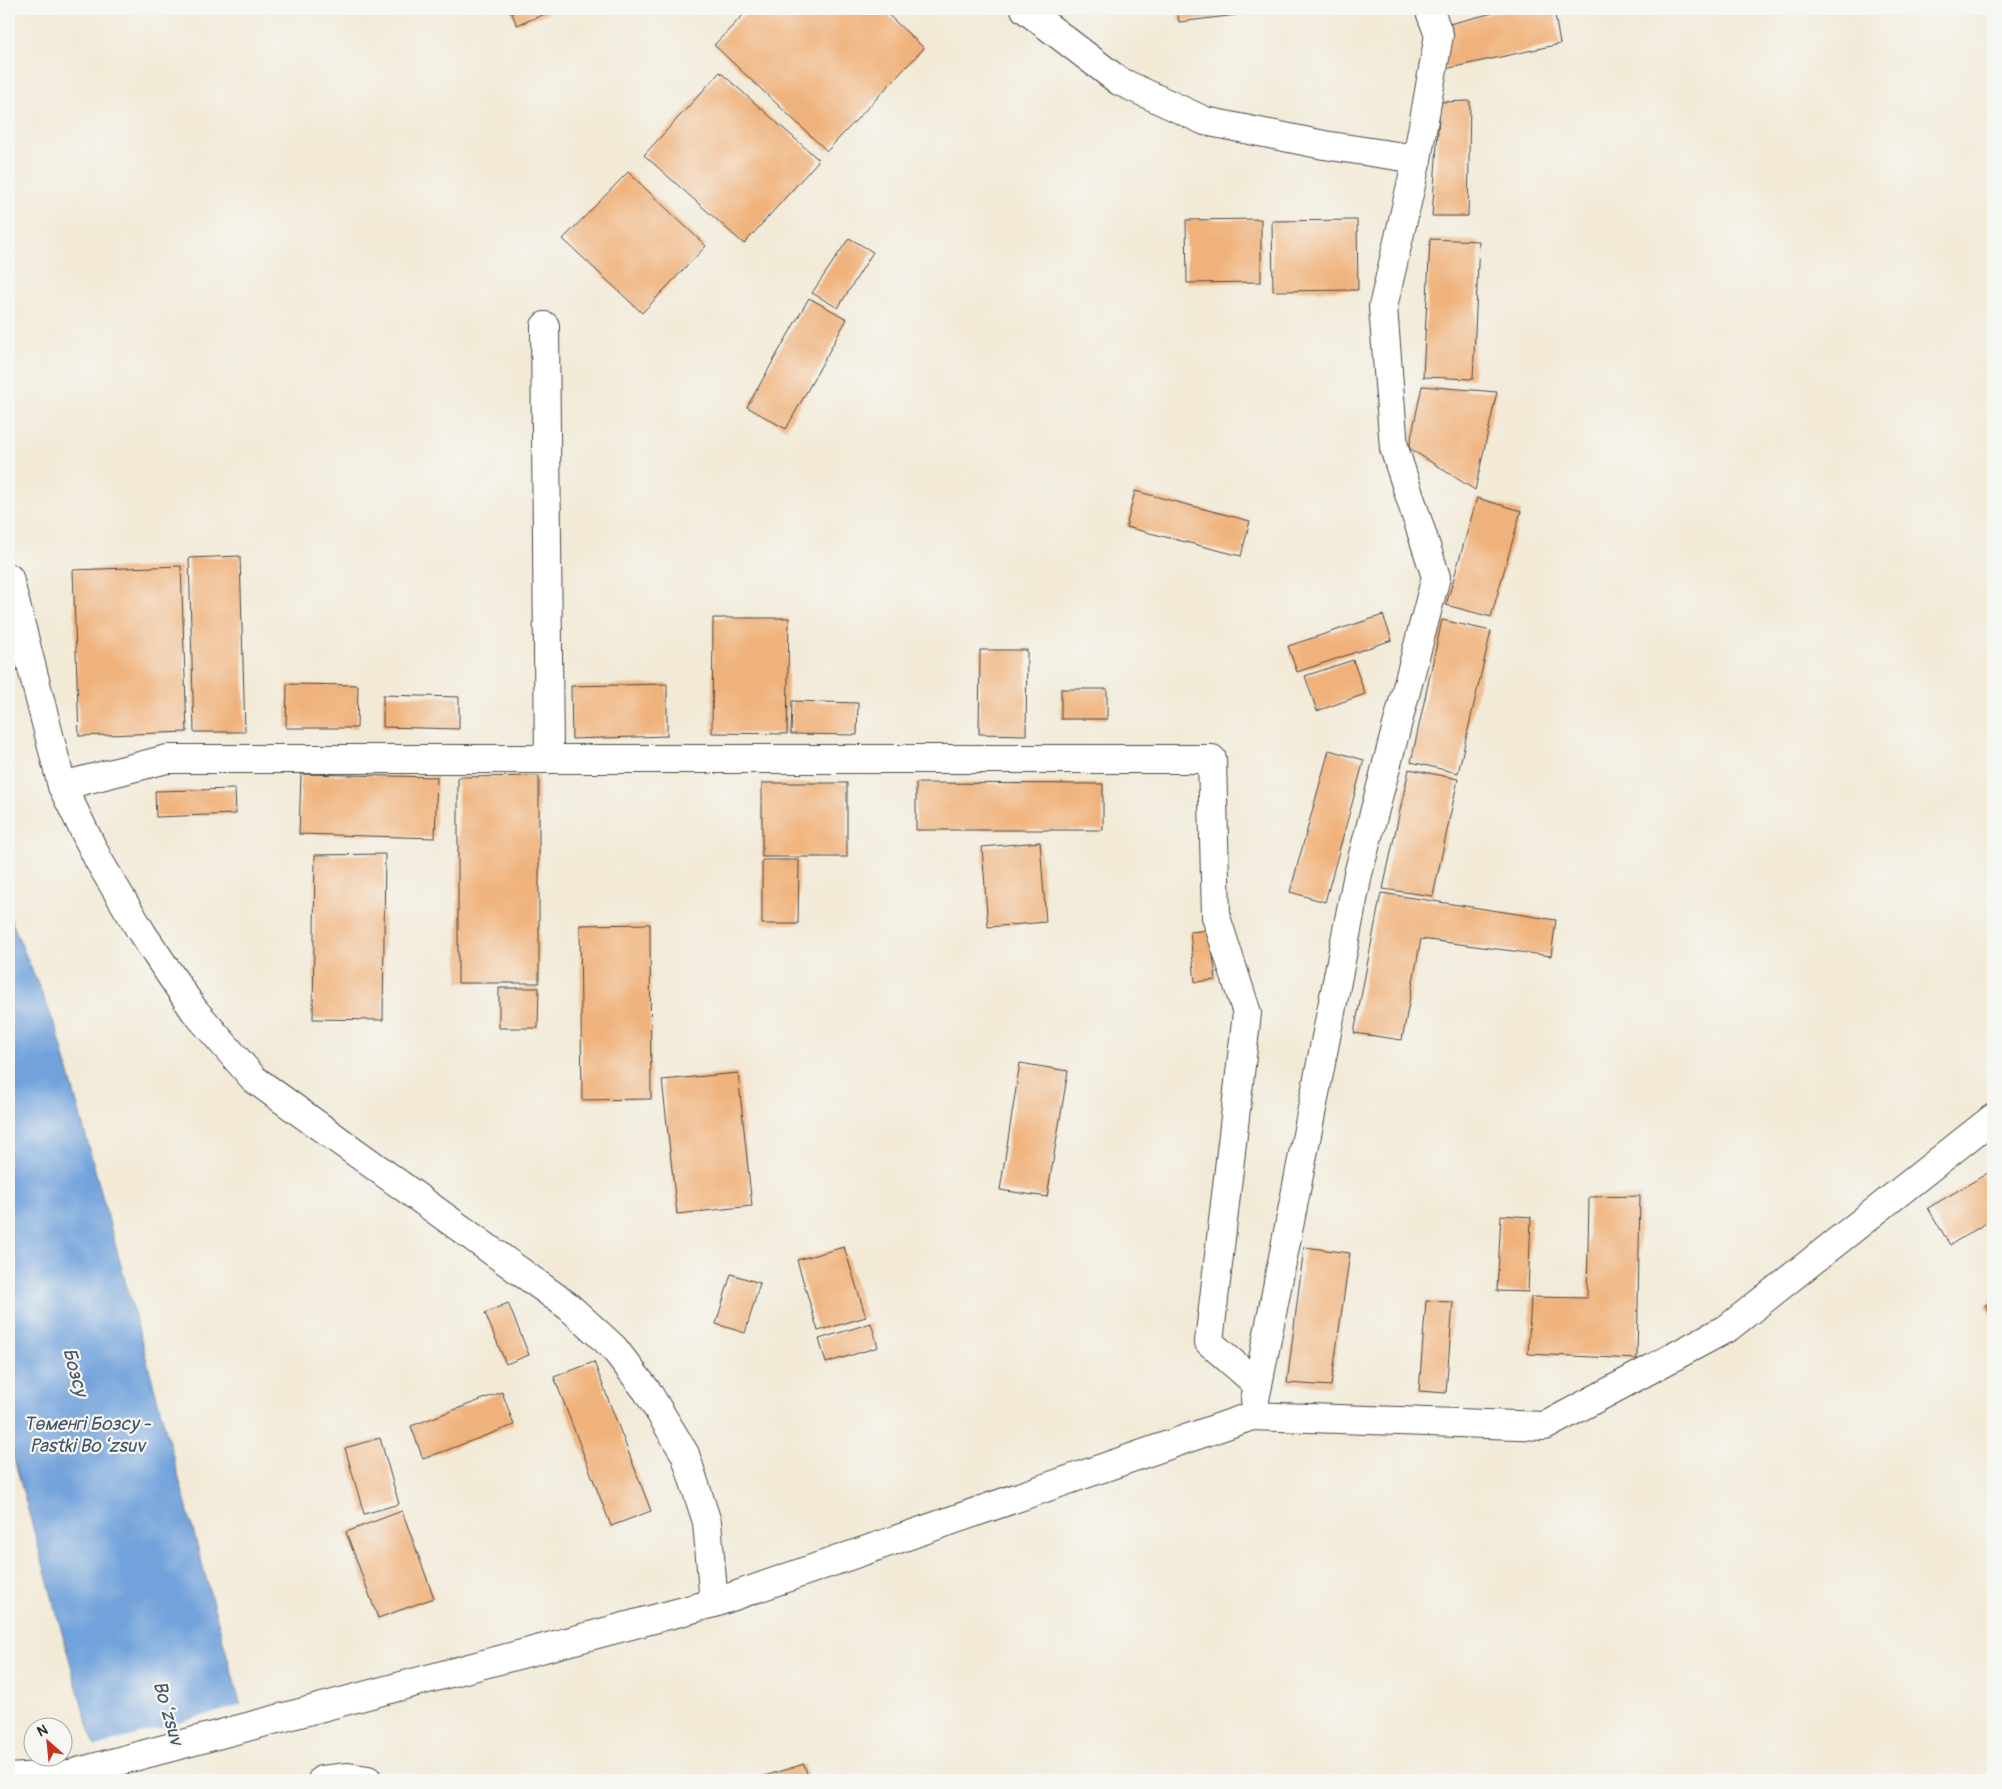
<svg xmlns="http://www.w3.org/2000/svg" width="2002" height="1789" viewBox="0 0 2002 1789" font-family="Pangolin,sans-serif">
  <style>
    .water { fill: #71a2db; stroke: #4e6683 }
    .pier { fill: #f2ead7 }
    .building { fill: #f0b27b }
    .lines { fill: none; stroke-linecap: round; stroke-linejoin: round }
    .street-casing { stroke: #494845; stroke-width: 30 }
    .secondary-casing { stroke: #494845; stroke-width: 30 }
    .street { stroke: #fff; stroke-width: 28 }
    .secondary { stroke: #fff; stroke-width: 28 }
    .labels { text-anchor: middle; dominant-baseline: central; stroke-width: 4.5; stroke-linejoin: round; paint-order: stroke }
    .water-label { font-size: 19px; font-style: italic; fill: #445569; stroke: #f6f6f2 }
  </style>
  <rect width="100%" height="100%" fill="#f6f6f2"/>
  <filter id="ink" filterUnits="userSpaceOnUse"><feTurbulence type="fractalNoise" baseFrequency=".02" numOctaves="2"/><feDisplacementMap in="SourceGraphic" scale="10" xChannelSelector="R" yChannelSelector="G"/><feConvolveMatrix kernelMatrix="1 2 1 2 8 2 1 2 1" color-interpolation-filters="sRGB"/></filter>
  <filter id="wash" filterUnits="userSpaceOnUse"><feTurbulence type="fractalNoise" baseFrequency=".0096" numOctaves="4" result="noise"/><feDisplacementMap in="SourceGraphic" scale="20" xChannelSelector="R" yChannelSelector="G"/><feGaussianBlur stdDeviation="1.12" result="paint"/><feColorMatrix in="noise" values="0 0 0 0 0 0 0 0 0 0 0 0 0 0 0 0 0 1.4 0 .05"/><feComposite in="paint" operator="in"/></filter>
  <g filter="url(#wash)">
    <rect width="100%" height="100%" fill="#f2ead7"/>
    <!-- water -->
    <polygon class="water" points="9,915 57,1030 261,1780 108,1780 88,1727 9,1441"/>
    <!-- pier -->
    <polygon class="pier" points="242,1705 263,1780 105,1780 93,1747"/>
    <g id="blocks">
      <!-- building -->
      <g class="building">
        <polygon points="510,9 552,9 553,11 517,25"/>
        <polygon points="557,9 571,9 559,13"/>
        <polygon points="749,9 882,9 924,48 827,151 714,45"/>
        <polygon points="1177,9 1235,9 1236,15 1179,22"/>
        <polygon points="1509,9 1554,9 1560,44 1445,69 1445,25"/>
        <polygon points="720,72 819,160 744,244 644,155"/>
        <polygon points="1470,101 1468,216 1432,216 1440,102"/>
        <polygon points="628,172 706,246 642,313 563,239"/>
        <polygon points="1261,219 1261,282 1187,283 1186,220"/>
        <polygon points="1357,220 1358,290 1273,291 1272,221"/>
        <polygon points="849,238 873,252 838,308 812,293"/>
        <polygon points="1430,239 1479,241 1473,379 1423,377"/>
        <polygon points="809,298 847,319 786,429 747,407"/>
        <polygon points="1422,386 1497,392 1475,490 1409,448"/>
        <polygon points="1135,491 1250,521 1241,556 1126,527"/>
        <polygon points="1477,498 1521,511 1491,617 1446,605"/>
        <polygon points="240,556 245,732 194,732 189,558"/>
        <polygon points="181,566 187,732 79,736 73,570"/>
        <polygon points="1383,615 1392,640 1297,672 1288,646"/>
        <polygon points="713,618 789,618 787,734 712,733"/>
        <polygon points="1442,620 1491,631 1458,773 1411,762"/>
        <polygon points="980,650 1027,650 1026,735 979,734"/>
        <polygon points="1353,660 1365,694 1317,711 1305,676"/>
        <polygon points="287,684 358,685 357,728 286,728"/>
        <polygon points="667,684 667,736 572,739 571,686"/>
        <rect x="1061" y="689" width="46" height="30"/>
        <polygon points="383,695 459,697 459,729 383,727"/>
        <polygon points="792,701 858,703 857,735 791,734"/>
        <polygon points="1329,750 1364,760 1325,902 1290,892"/>
        <polygon points="1409,769 1458,779 1433,896 1383,889"/>
        <polygon points="301,774 437,777 435,838 299,834"/>
        <polygon points="539,776 539,983 458,983 458,777"/>
        <rect x="762" y="783" width="85" height="74"/>
        <polygon points="916,783 1103,784 1103,830 916,830"/>
        <polygon points="235,789 236,814 156,817 155,791"/>
        <polygon points="1040,842 1046,922 988,927 982,847"/>
        <polygon points="385,854 383,1020 313,1019 315,855"/>
        <polygon points="762,860 799,860 798,924 762,924"/>
        <polygon points="1381,893 1556,920 1551,956 1421,939 1402,1040 1354,1033"/>
        <polygon points="650,924 651,1099 582,1100 580,925"/>
        <polygon points="1210,930 1216,980 1195,982 1190,932"/>
        <polygon points="499,988 539,988 538,1028 499,1028"/>
        <polygon points="1020,1063 1068,1071 1047,1197 1000,1190"/>
        <polygon points="738,1073 752,1206 677,1214 662,1080"/>
        <polygon points="1993,1170 1993,1219 1950,1245 1928,1208"/>
        <polygon points="1640,1196 1637,1359 1528,1354 1531,1297 1587,1298 1589,1197"/>
        <polygon points="1501,1215 1531,1217 1528,1292 1497,1291"/>
        <polygon points="844,1247 866,1317 818,1331 797,1260"/>
        <polygon points="1304,1247 1350,1253 1331,1386 1287,1383"/>
        <polygon points="731,1274 760,1283 745,1333 716,1324"/>
        <polygon points="1426,1301 1453,1302 1446,1393 1419,1391"/>
        <polygon points="1993,1301 1993,1320 1985,1305"/>
        <polygon points="508,1303 529,1355 506,1364 485,1313"/>
        <polygon points="871,1323 878,1347 826,1363 819,1339"/>
        <polygon points="594,1362 651,1511 611,1526 554,1377"/>
        <polygon points="502,1392 514,1425 423,1459 411,1426"/>
        <polygon points="380,1438 399,1504 364,1514 345,1448"/>
        <polygon points="402,1511 434,1598 378,1618 346,1532"/>
        <polygon points="804,1764 809,1780 751,1780"/>
      </g>
    </g>
  </g>
  <g filter="url(#ink)">
    <use href="#blocks" fill-opacity="0" stroke="#494845" stroke-width="1"/>
    <g class="lines">
      <!-- street casing -->
      <g class="street-casing">
        <g id="street">
          <polyline points="1025,9 1119,81 1205,121 1324,145 1417,159"/>
          <polyline points="545,326 549,759"/>
          <polyline points="9,578 62,786 99,861 142,933 194,1010 254,1079 568,1306 613,1347 647,1391 685,1454 707,1522 714,1603"/>
          <polyline points="62,786 167,759 1212,759 1216,917 1247,1013 1209,1342 1258,1385"/>
          <polyline points="1255,1400 1358,874 1436,577 1394,448 1383,307 1417,159 1439,35 1429,9"/>
          <polyline points="9,1778 70,1774 714,1603 1252,1416 1545,1426 1729,1327 1993,1118"/>
        </g>
      </g>
      <!-- secondary casing -->
      <g class="secondary-casing">
        <polyline id="secondary" points="322,1780 348,1777 368,1780"/>
      </g>
      <!-- street -->
      <use href="#street" class="street"/>
      <!-- secondary -->
      <use href="#secondary" class="secondary"/>
    </g>
  </g>
  <g class="labels">
    <!-- water labels -->
    <g class="water-label">
      <text transform="translate(75 1372) rotate(75)">Бозсу</text>
      <text x="87" y="1424">Төменгі Бозсу -<tspan x="87" dy="22">Pastki Boʻzsuv</tspan></text>
      <text transform="translate(168 1713) rotate(74)">Boʻzsuv</text>
    </g>
  </g>
  <!-- margin -->
  <rect width="2002" height="1789" fill="none" stroke="#f6f6f2" stroke-width="30"/>
  <!-- north arrow -->
  <g transform="translate(48 1742) rotate(333)"><circle r="24" fill="#f6f6f2" stroke="#a5a5a2"/>
  <path d="M0-4L9 19L0 12L-9 19Z" fill="#c8321e"/>
  <text y="-8" font-size="14" font-weight="bold" text-anchor="middle" fill="#2b2b2b">N</text>
  </g>
</svg>
